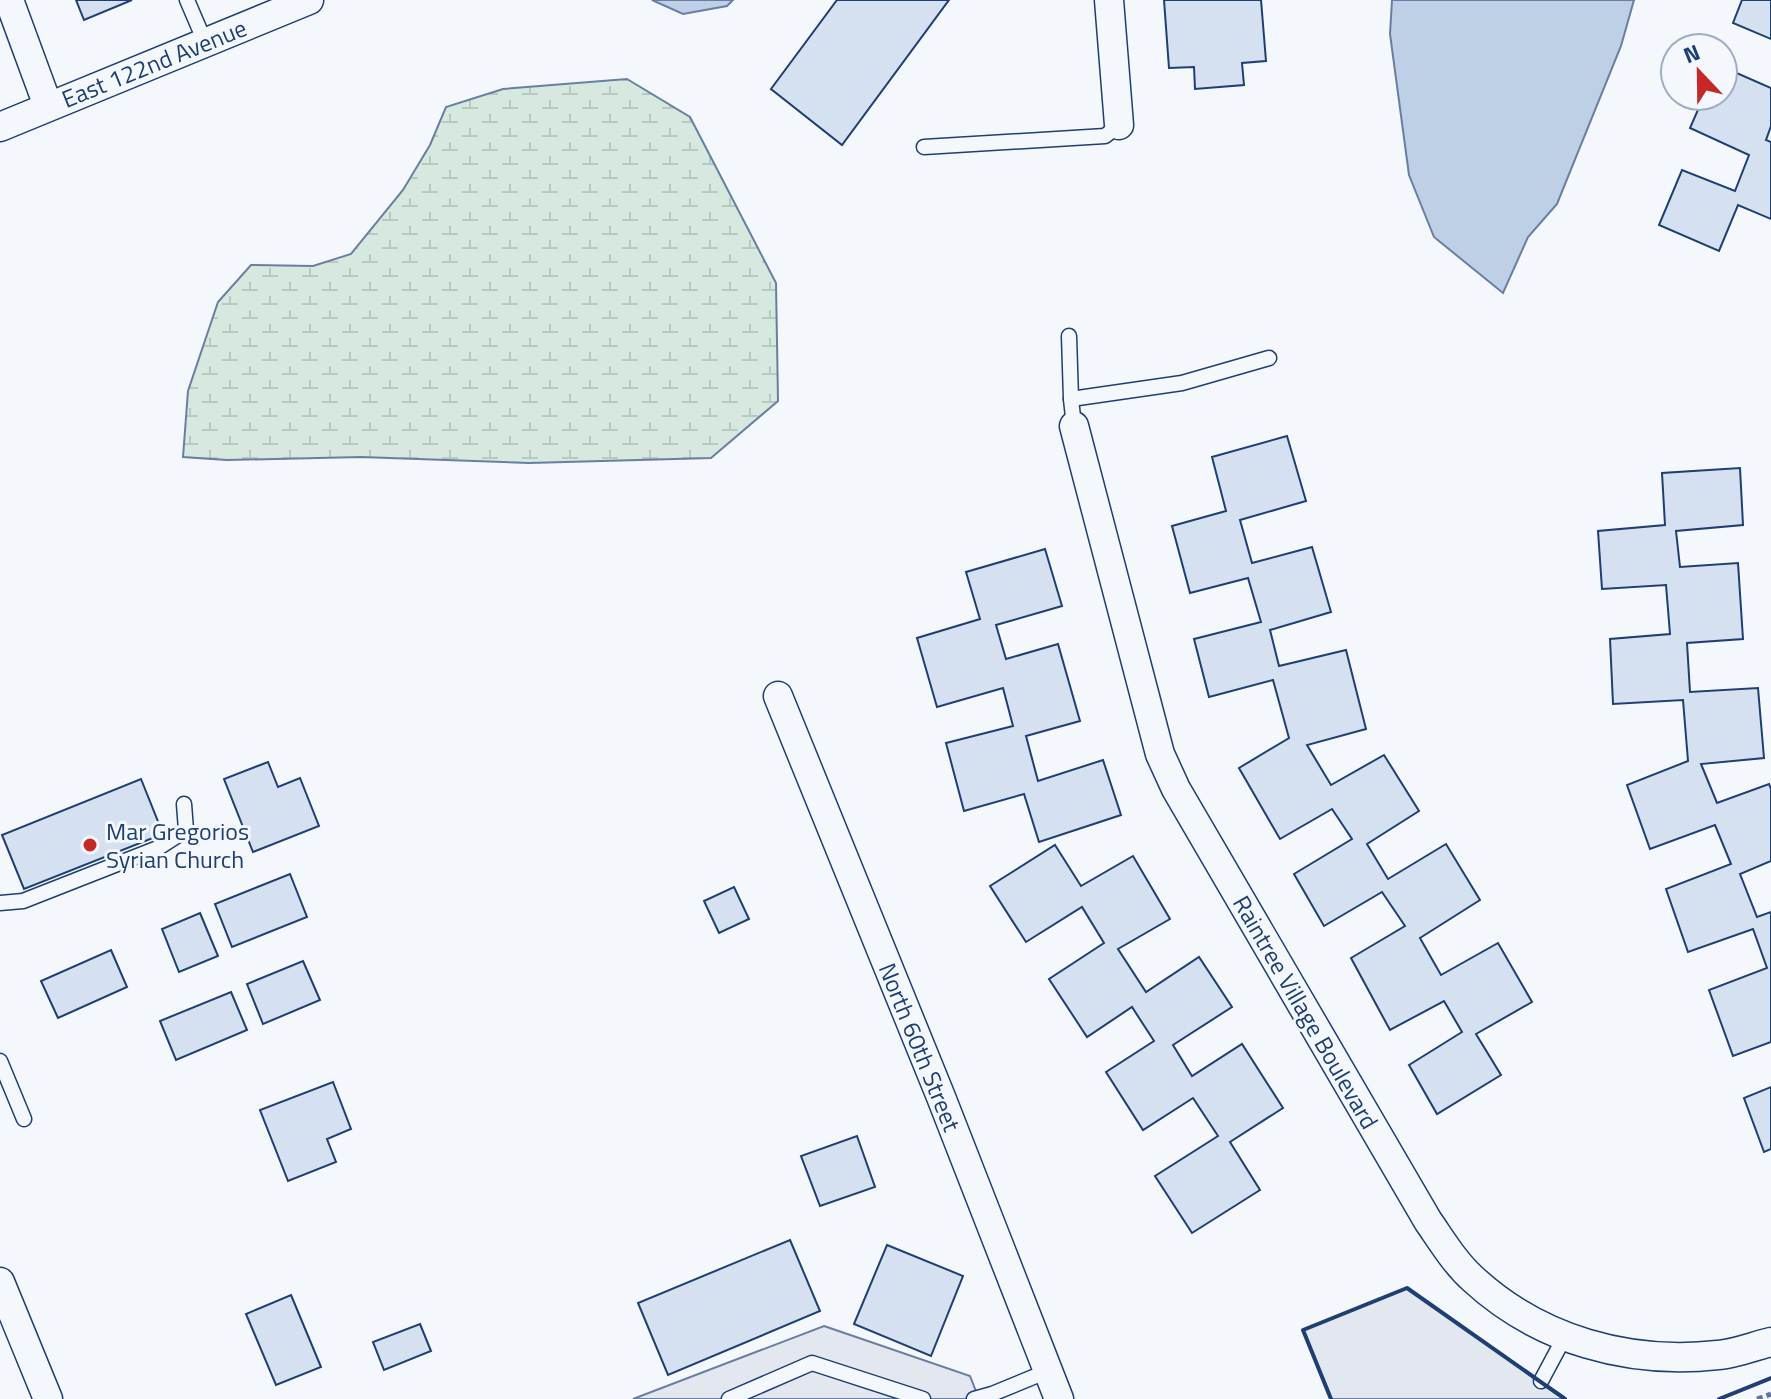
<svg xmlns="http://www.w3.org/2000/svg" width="1771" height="1399" viewBox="0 0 1771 1399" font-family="'Titillium Web',sans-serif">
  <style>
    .wetland { fill: url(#wetland-marsh); stroke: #687fa3; stroke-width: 2 }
    .parking { fill: #e3e8f0; stroke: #687fa3; stroke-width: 2 }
    .water { fill: #bed0e5; stroke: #687fa3; stroke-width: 2 }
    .building { fill: #d5e0f0; stroke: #1d3f73; stroke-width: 2 }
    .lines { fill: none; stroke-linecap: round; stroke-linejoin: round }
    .service-casing { stroke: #1d3f73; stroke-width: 17 }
    .minor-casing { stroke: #1d3f73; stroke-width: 31 }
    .path { stroke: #5e769c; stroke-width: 5; stroke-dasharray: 6 4; stroke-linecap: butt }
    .service { stroke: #f4f7fb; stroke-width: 14 }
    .minor { stroke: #f4f7fb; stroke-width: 28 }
    .wall { stroke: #1d3f73; stroke-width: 4 }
    .poi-dot { fill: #c62828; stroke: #f4f7fb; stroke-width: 3 }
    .labels { text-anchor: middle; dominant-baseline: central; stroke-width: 6; stroke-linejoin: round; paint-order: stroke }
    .street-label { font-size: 24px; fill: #1d3f73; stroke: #f4f7fb }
    .poi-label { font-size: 24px; fill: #1d3f73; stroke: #f4f7fb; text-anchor: start }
  </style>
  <defs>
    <pattern id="wetland-marsh" width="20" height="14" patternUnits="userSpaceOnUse" patternTransform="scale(2)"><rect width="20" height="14" fill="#d7e8df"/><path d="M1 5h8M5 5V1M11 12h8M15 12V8" fill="none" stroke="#b8c8c3"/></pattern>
  </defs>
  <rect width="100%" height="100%" fill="#f4f7fb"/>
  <!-- wetland -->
  <polygon class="wetland" points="627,79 690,117 776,283 778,401 711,458 529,463 361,457 227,460 183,457 188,391 218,302 251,265 313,266 351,254 403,190 430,145 446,107 503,89"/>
  <!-- parking -->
  <g class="parking">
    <polygon points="1407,1288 1564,1397 1565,1399 1331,1399 1303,1330"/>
    <polygon points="824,1326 970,1376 979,1399 633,1399"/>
  </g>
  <!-- water -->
  <g class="water">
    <polygon points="652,0 733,0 727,6 683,14"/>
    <polygon points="1392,0 1634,0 1621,46 1557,204 1528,237 1503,293 1434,237 1409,175 1390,34"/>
  </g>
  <!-- building -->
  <g class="building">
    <polygon points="76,0 132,0 84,20"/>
    <polygon points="837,0 949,0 842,145 771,89"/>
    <polygon points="1164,0 1261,0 1266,61 1242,63 1244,85 1195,89 1194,67 1169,68"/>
    <polygon points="1742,0 1771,0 1771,39 1733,23"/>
    <polygon points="1723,67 1771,88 1771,126 1766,140 1771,142 1771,219 1738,205 1719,251 1659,225 1682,170 1735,191 1749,155 1690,128 1704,96 1723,96"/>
    <polygon points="1287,436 1306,501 1240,520 1252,563 1312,547 1331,612 1270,630 1279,666 1346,650 1366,729 1307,745 1331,785 1384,755 1419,811 1367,844 1388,879 1446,844 1480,900 1420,938 1441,975 1498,943 1532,1002 1476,1034 1501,1075 1437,1114 1409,1065 1462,1032 1444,1001 1390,1030 1351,958 1405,926 1382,892 1324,926 1294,874 1352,839 1332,809 1280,839 1239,768 1289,738 1273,680 1209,697 1194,639 1261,622 1248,578 1190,593 1172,526 1226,511 1212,457"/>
    <polygon points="1740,468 1743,525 1676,531 1680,567 1738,563 1743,639 1687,643 1690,692 1758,688 1764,758 1701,764 1717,803 1769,784 1771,789 1771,861 1740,874 1757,917 1771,912 1771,1042 1733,1056 1709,990 1767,968 1753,929 1688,952 1666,889 1731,864 1715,825 1650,849 1627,785 1688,761 1683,700 1613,704 1610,639 1670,634 1666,585 1602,589 1598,531 1665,525 1662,473"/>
    <polygon points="1045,549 1062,606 996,625 1006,659 1058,644 1080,721 1026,736 1038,781 1103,760 1121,815 1039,842 1024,794 964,811 946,743 1013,726 1003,688 937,707 917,638 980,619 966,572"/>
    <polygon points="268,762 278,787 300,778 319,826 253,852 224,779"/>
    <polygon points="141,779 163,834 24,889 2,835"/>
    <polygon points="1055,845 1081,886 1133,856 1170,919 1118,949 1146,992 1199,957 1232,1007 1173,1045 1192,1076 1242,1044 1283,1108 1230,1142 1260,1190 1192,1233 1155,1176 1218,1136 1193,1098 1143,1130 1106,1072 1154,1041 1132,1007 1087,1037 1049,979 1104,943 1082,907 1026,942 990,886"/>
    <polygon points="290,874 307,917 232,947 215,904"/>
    <polygon points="734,887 749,919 719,933 704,901"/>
    <polygon points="200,913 218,956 179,972 162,929"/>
    <polygon points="111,950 127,987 58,1018 41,981"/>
    <polygon points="303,961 320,1000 263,1024 247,984"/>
    <polygon points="231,992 247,1030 176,1060 160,1021"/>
    <polygon points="333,1082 351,1129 327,1139 336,1162 288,1181 260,1110"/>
    <polygon points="1771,1087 1771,1149 1764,1152 1744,1098"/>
    <polygon points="857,1136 875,1187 820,1206 801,1156"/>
    <polygon points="790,1240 820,1311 668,1375 638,1303"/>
    <polygon points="887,1245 963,1276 931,1356 854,1324"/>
    <polygon points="291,1295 321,1367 276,1385 246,1314"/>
    <polygon points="420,1324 431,1351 384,1370 373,1342"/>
  </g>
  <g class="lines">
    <!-- service casing -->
    <g class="service-casing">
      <g id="service">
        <polyline points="187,0 205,42"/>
        <polyline points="924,147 1105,136 1119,125"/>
        <polyline points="1069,336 1071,399 1074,426"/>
        <polyline points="1071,399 1182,383 1269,358"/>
        <polyline points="0,903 23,901 158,848 186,830 184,804"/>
        <polyline points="0,1061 24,1119"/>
        <polyline points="1541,1381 1564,1338"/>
        <polyline points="729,1399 812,1363 923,1399"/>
        <polyline points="974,1399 992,1394 1048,1371"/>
      </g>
    </g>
    <!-- minor casing -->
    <g class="minor-casing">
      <g id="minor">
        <polyline points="9,0 48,106"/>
        <polyline points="1109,0 1119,125"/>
        <polyline points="0,127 309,0"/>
        <path d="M1074,426l86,328 16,35 252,432c14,20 27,42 45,58 66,61 156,86 245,76 17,-1 36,-9 53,-13"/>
        <polyline points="778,696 941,1097 1059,1399"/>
        <polyline points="0,1282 48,1399"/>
      </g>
    </g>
    <!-- path -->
    <polyline class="path" points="1757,1399 1771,1394"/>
    <!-- service -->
    <use href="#service" class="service"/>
    <!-- minor -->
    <use href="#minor" class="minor"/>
    <!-- wall -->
    <g class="wall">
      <polyline points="1331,1399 1303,1330 1407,1288 1565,1399"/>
      <polyline points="1719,1399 1771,1378"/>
    </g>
  </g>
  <!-- markers -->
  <circle class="poi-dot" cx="90" cy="845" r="8"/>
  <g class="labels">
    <!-- street labels -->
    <g class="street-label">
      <text transform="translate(154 63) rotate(-22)">East 122nd Avenue</text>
      <text transform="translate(1306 1012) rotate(60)">Raintree Village Boulevard</text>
      <text transform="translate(920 1047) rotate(68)">North 60th Street</text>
    </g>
    <!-- poi labels -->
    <g class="poi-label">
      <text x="106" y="831">Mar Gregorios<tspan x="106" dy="28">Syrian Church</tspan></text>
    </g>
  </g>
  <!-- north arrow -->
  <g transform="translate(1699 72) rotate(338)"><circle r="38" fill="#f4f7fb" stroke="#9eadc5" stroke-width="2"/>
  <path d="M0-6L14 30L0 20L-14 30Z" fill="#c62828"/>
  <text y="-12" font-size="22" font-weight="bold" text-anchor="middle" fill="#1d3f73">N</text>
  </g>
</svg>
